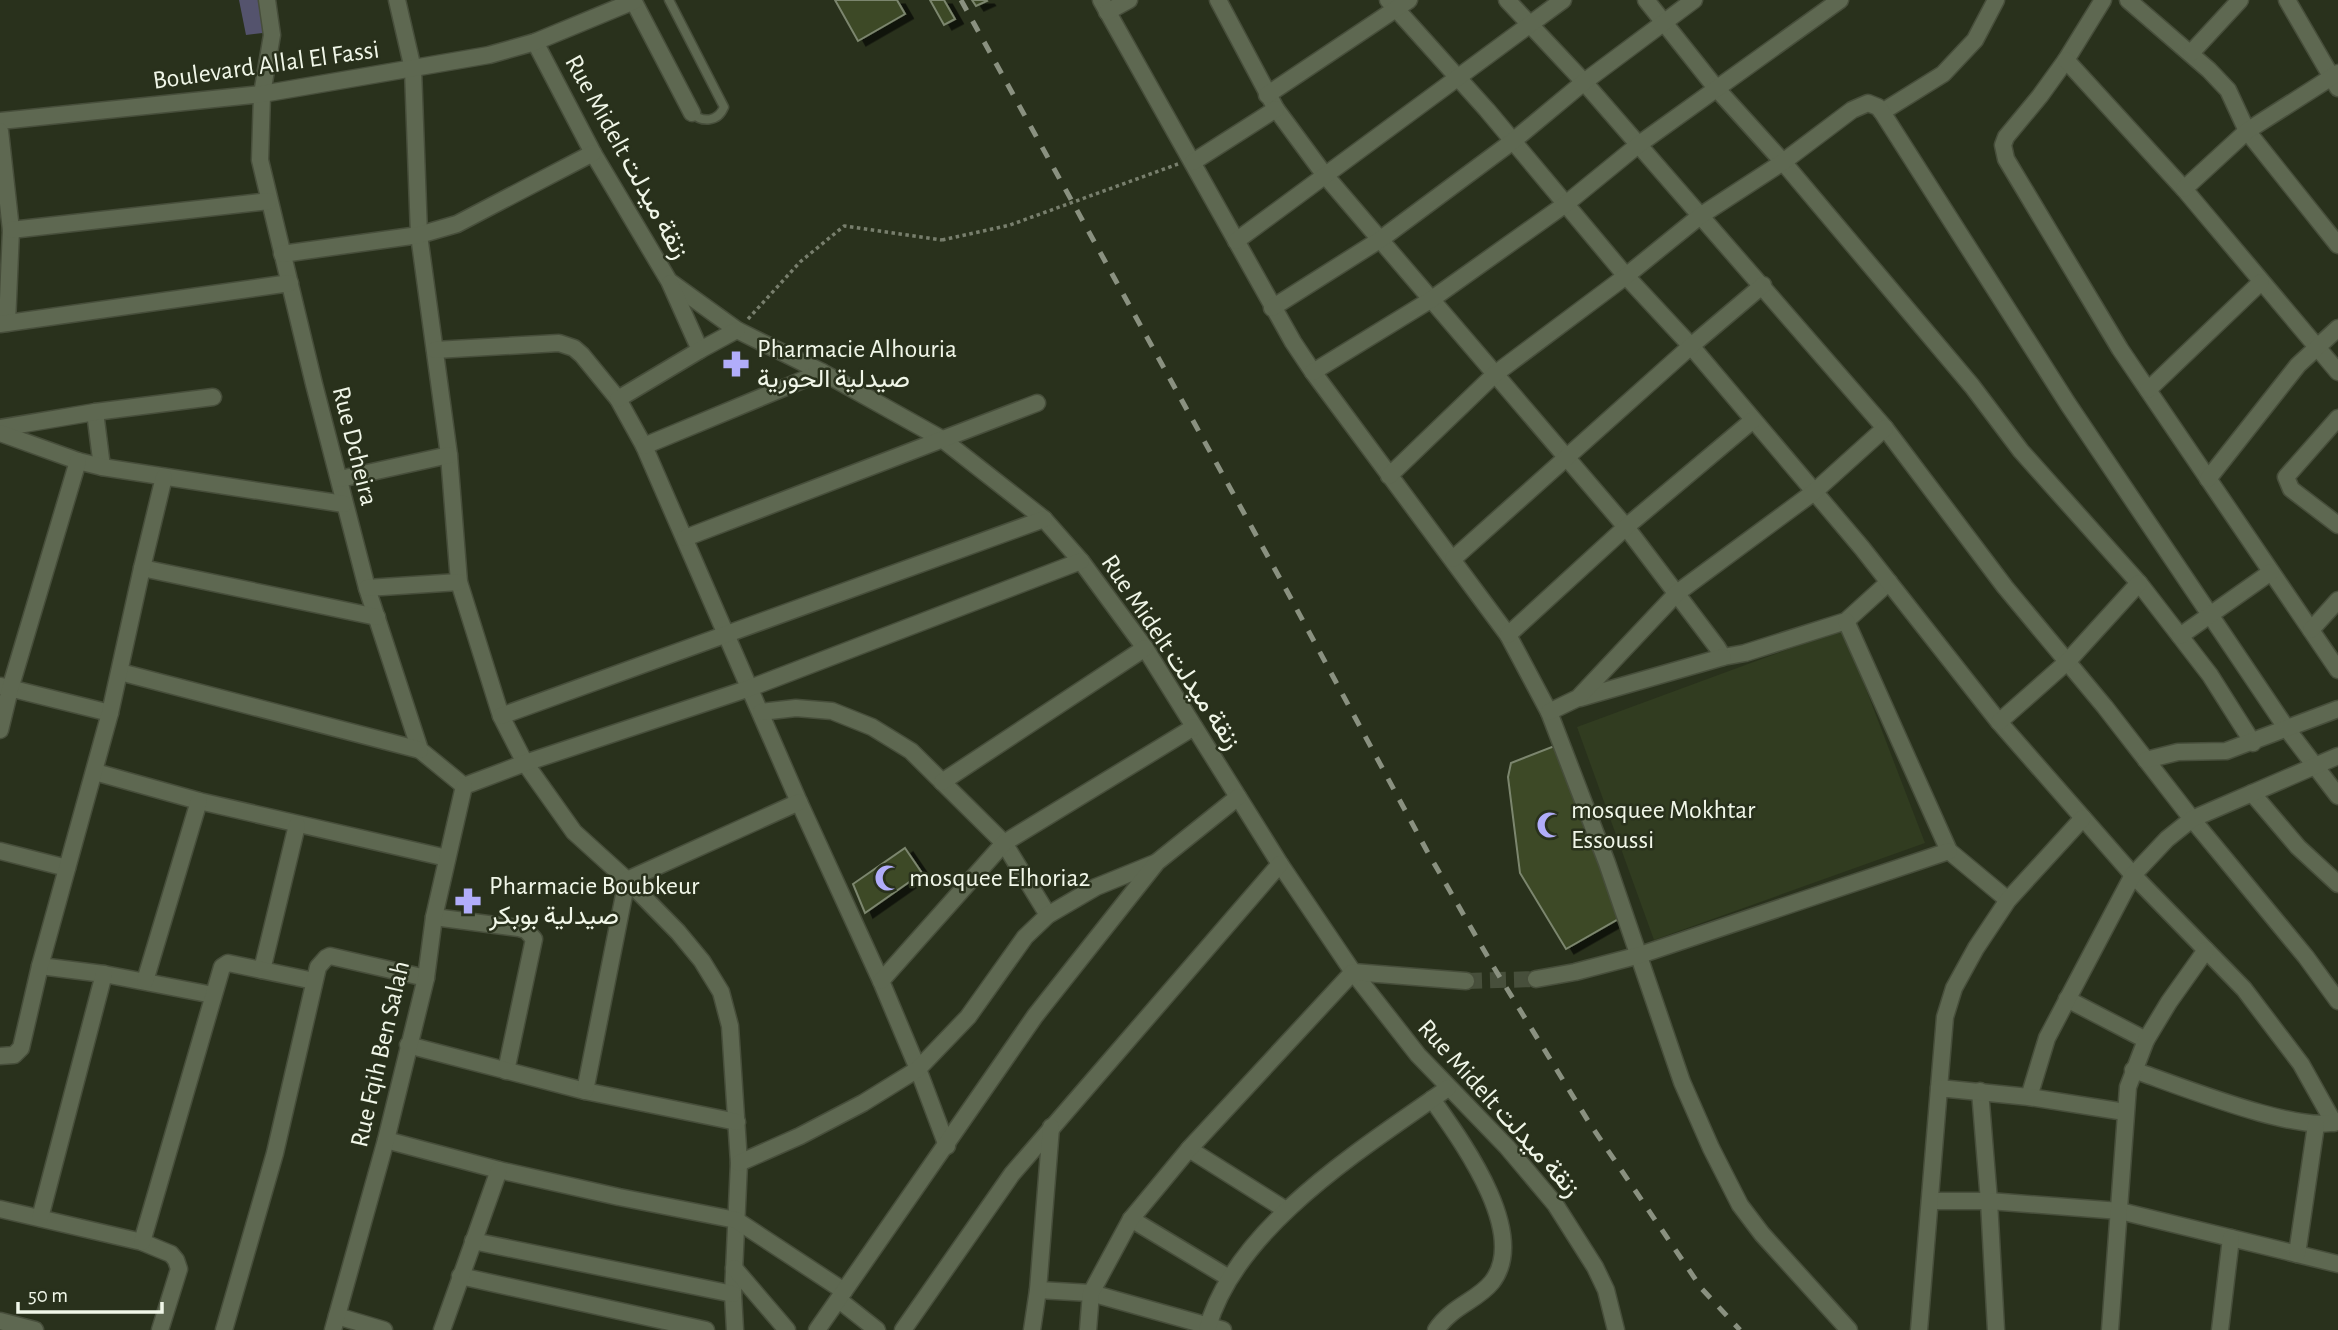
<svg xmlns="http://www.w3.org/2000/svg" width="2338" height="1330" viewBox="0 0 2338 1330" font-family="'Alegreya Sans',Vazirmatn,sans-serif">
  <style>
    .built { fill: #313c20 }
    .green { fill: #54536d }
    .building { fill: #3c4928; stroke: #7c866e; stroke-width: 2; filter: url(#shadow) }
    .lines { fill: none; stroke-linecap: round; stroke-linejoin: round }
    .minor-tunnel { stroke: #474f3b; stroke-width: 16; stroke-dasharray: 16 8; stroke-linecap: butt }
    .service-casing { stroke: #474e3b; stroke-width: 11 }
    .minor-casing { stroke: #474e3b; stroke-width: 19 }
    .path { stroke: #787f6d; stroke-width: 3.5; stroke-dasharray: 3.5 3.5; stroke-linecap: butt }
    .service { stroke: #5e6851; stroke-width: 8 }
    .minor { stroke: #5e6851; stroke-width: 16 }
    .rail { stroke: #8a9180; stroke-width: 5; stroke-dasharray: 12 12; stroke-linecap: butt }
    .path-bridge { stroke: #787f6d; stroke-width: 3.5; stroke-dasharray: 3.5 3.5; stroke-linecap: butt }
    .labels { text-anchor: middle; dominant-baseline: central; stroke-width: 5; stroke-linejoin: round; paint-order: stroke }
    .street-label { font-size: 26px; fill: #f0f6e8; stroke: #29311c }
    .poi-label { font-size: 26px; fill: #f0f6e8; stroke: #29311c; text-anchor: start }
  </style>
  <defs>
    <filter id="shadow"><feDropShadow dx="8" dy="4.5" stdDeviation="0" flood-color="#0009"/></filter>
  </defs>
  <rect width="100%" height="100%" fill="#29311c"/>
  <!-- built -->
  <polygon class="built" points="1843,629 1925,843 1654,940 1577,727"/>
  <!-- green -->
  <polygon class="green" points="239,0 263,0 271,32 246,35"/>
  <!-- building -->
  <g class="building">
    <polygon points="835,0 897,0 905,14 858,41"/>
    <polygon points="930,0 944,0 955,19 944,25"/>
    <polygon points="972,0 986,0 987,1 976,6"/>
    <polygon points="1557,745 1620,918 1566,949 1520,873 1508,777 1511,763"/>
    <polygon points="905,848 922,873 865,913 853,884"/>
  </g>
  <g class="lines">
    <!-- minor-tunnel -->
    <polyline class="minor-tunnel" points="1466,981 1536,979"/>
    <!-- service casing -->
    <g class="service-casing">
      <path id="service" d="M669,0l55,107c-6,15 -22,16 -32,6"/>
    </g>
    <!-- minor casing -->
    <g class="minor-casing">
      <g id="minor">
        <polyline points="267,0 272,35 262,94 260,160 314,384 367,588 420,750 464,786"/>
        <polyline points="397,0 413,69 419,235 449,455 459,582 501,716 525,763 574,832 627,880 678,932 702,961 721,992 730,1026 739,1163 733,1294 735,1330"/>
        <polyline points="633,0 692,113"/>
        <polyline points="1101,0 1293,342 1313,372 1508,635 1549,712 1607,863 1682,1082 1711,1148 1740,1205 1762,1234 1849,1330"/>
        <polyline points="1218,0 1276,109 1324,174 1626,527 1717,647 1723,657 1745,653 1846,621 1889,582"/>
        <polyline points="1388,0 1487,110 1626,276 1691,346 1862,548 1999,722 2133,875 2244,989 2301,1064 2334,1123"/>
        <polyline points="1507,0 1584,82 1885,428 2005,587 2105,707 2192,819 2306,957 2338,1001"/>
        <polyline points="1646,0 1716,88 1783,162 1972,386 2021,451 2139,583 2210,675 2253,743"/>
        <polyline points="2103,0 2066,60 2040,96 2006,137 2003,145 2006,159 2120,349 2338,670"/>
        <polyline points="2128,0 2209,70 2228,90 2247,131 2338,245"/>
        <polyline points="2287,0 2338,88"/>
        <polyline points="1107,12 1129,0"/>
        <polyline points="535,42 593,153 669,281 737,330 822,372 942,439 1044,519 1081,561 1145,648 1280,864 1353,972 1418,1055 1507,1147 1555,1204 1595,1267 1606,1290 1616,1330"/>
        <polyline points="2191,53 2240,0"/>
        <polyline points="2066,60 2184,189 2338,372"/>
        <polyline points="1267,95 1409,0"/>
        <polyline points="1882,112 1943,74 1975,40 1996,0"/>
        <polyline points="0,121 262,94 489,55 535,42 634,1"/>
        <polyline points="0,131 11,230 7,323"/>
        <polyline points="1193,162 1276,109"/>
        <polyline points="2184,189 2247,131 2338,73"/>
        <polyline points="11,230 269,201"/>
        <polyline points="1236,241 1563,0"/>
        <polyline points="282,254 419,235 457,224 593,153"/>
        <polyline points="670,283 700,350"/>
        <polyline points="1272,308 1381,239 1513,141 1584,82 1694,0"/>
        <polyline points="0,324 290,283"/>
        <polyline points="435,350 559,343 574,348 582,355 618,399 644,446 799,802 881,981 918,1069 947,1146"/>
        <polyline points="1313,372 1432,299 1567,203 1638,145 1840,0"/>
        <polyline points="2148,390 2261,282"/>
        <polyline points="618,399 700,350 737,330"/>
        <polyline points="95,412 102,467"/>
        <polyline points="2338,418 2286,477 2291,489 2338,525"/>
        <polyline points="0,428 95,412 213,397"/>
        <polyline points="0,433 78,461 102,467 344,504"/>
        <polyline points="644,446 822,372"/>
        <polyline points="1389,476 1495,374 1626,276 1700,216 1783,162 1852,110 1868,103 1878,107 1882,112 2068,404 2287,729 2338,796"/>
        <polyline points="340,479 449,455"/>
        <polyline points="2208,479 2298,365 2338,328"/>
        <polyline points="685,538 1037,403"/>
        <polyline points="1453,559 1691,346 1763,285"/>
        <polyline points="142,568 377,617"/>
        <polyline points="367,588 459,582"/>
        <polyline points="1846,621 1949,851 2008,900"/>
        <polyline points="2311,630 2338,600"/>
        <polyline points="1508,635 1626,527 1753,420"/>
        <polyline points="2180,636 2271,572"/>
        <polyline points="120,672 420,750"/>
        <polyline points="1,686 110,713"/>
        <polyline points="1580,698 1723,657"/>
        <polyline points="761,712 796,708 832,711 872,727 911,751 1004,843 1048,915"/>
        <polyline points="1549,712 1578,698 1677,593 1814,492 1885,428"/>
        <polyline points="501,716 1044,519"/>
        <polyline points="1999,722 2068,661 2139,583"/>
        <polyline points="0,730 10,689 78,461"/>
        <polyline points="2146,760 2178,752 2226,751 2338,709"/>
        <polyline points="95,772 199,801 447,858"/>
        <polyline points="942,782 1145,648"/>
        <polyline points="464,786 525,763 750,688 1081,561"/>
        <polyline points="2252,793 2298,847 2338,884"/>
        <polyline points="0,851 67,868"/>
        <polyline points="434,917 519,928 526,930 534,939 506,1071"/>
        <polyline points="40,966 104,974 213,995"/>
        <polyline points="262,970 297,825"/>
        <polyline points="1536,979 1575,972 1640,955 1949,851"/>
        <polyline points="145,981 199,801"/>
        <polyline points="881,981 1004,843 1194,727"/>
        <polyline points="2067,999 2146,1040"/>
        <polyline points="408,1045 585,1091 737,1122"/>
        <polyline points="0,1056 14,1055 21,1048 40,966 110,713 142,568 164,477"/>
        <path d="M2133,1070c40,13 169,66 205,51"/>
        <polyline points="1939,1088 1945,1017 1954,988 1976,948 2008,900 2083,818"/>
        <polyline points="585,1091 627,880 799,802"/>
        <polyline points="1980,1091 1989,1201 1996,1330"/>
        <polyline points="2029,1097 2047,1038 2133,875 2167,839 2192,819 2338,756"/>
        <path d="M1432,1099c28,40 98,134 60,183 -15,19 -39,23 -56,48"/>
        <polyline points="386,1140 499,1170 619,1197 736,1220 844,1291"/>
        <polyline points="1189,1149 1286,1210"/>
        <polyline points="739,1163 800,1136 863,1103 918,1069 968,1017 1025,937 1048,915 1096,887 1155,863"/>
        <polyline points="1930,1201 1989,1201 2120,1211 2338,1264"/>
        <polyline points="0,1209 142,1242 171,1254 176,1260 179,1269 160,1330"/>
        <polyline points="40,1218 104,974"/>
        <polyline points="1131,1219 1229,1278"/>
        <polyline points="473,1241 733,1294"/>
        <polyline points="142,1242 222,967 228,963 314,981"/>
        <polyline points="2297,1254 2316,1125"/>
        <polyline points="734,1268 787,1330"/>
        <polyline points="460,1276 706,1330"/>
        <polyline points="1038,1290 1091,1293 1223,1330"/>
        <polyline points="839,1300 877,1330"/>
        <polyline points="337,1316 384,1330"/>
        <polyline points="0,1321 35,1330"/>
        <polyline points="224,1330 275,1153 318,967 326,958 330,956 426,978"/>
        <polyline points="333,1330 386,1140 426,978 434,917 464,786"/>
        <polyline points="442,1330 499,1170"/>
        <polyline points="817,1330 1035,1016 1157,862 1238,797"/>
        <polyline points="903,1330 1012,1174 1280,864"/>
        <polyline points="1032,1330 1038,1290 1051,1127"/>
        <polyline points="1088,1330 1091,1293 1131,1219 1189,1149 1353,972 1466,981"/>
        <path d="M1207,1330c27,-103 158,-183 241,-242"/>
        <polyline points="1919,1330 1939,1088 2029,1097 2125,1112"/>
        <polyline points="2110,1330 2128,1087 2146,1040 2169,1002 2206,950"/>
        <polyline points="2220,1330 2231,1238"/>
      </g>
    </g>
    <!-- path -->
    <polyline class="path" points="748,319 800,262 844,226 942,240"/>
    <!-- service -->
    <use href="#service" class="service"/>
    <!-- minor -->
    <use href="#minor" class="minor"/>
    <!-- rail -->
    <polyline class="rail" points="961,0 1288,593 1427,851 1493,966 1590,1124 1702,1289 1740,1330"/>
    <!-- path-bridge -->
    <polyline class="path-bridge" points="942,240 1010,225 1178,164"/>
  </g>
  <!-- icons -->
  <defs>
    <g id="pharmacy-bare" transform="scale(2.1)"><path d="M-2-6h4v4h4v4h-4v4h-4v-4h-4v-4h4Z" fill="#b1adfa" stroke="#29311c" stroke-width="2.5" paint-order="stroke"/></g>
    <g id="mosque-bare" transform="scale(2.1)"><path d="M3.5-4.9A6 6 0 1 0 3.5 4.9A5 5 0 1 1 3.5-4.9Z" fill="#b1adfa" stroke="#29311c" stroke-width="2.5" paint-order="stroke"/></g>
  </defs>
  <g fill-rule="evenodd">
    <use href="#pharmacy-bare" x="736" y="364"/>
    <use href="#mosque-bare" x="1550" y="825"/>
    <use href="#mosque-bare" x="888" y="878"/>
    <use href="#pharmacy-bare" x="468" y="901"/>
  </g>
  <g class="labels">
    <!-- street labels -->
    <g class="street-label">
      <text transform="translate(266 65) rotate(-8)">Boulevard Allal El Fassi</text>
      <text transform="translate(627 157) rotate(61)">Rue Midelt زنقة ميدلت</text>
      <text transform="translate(355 446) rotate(76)">Rue Dcheira</text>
      <text transform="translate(1171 652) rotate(56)">Rue Midelt زنقة ميدلت</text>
      <text transform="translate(380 1054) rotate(-77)">Rue Fqih Ben Salah</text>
      <text transform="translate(1499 1108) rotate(48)">Rue Midelt زنقة ميدلت</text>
    </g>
    <!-- poi labels -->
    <g class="poi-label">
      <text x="757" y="349">Pharmacie Alhouria<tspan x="757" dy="30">صيدلية الحورية</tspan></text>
      <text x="1571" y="810">mosquee Mokhtar<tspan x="1571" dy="30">Essoussi</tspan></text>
      <text x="909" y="878">mosquee Elhoria2</text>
      <text x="489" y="886">Pharmacie Boubkeur<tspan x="489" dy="30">صيدلية بوبكر</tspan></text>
    </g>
  </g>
  <!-- scale -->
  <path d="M18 1302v10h144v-10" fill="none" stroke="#f0f6e8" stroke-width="3.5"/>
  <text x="28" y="1302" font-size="21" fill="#f0f6e8" stroke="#29311c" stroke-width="5" paint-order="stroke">50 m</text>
</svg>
